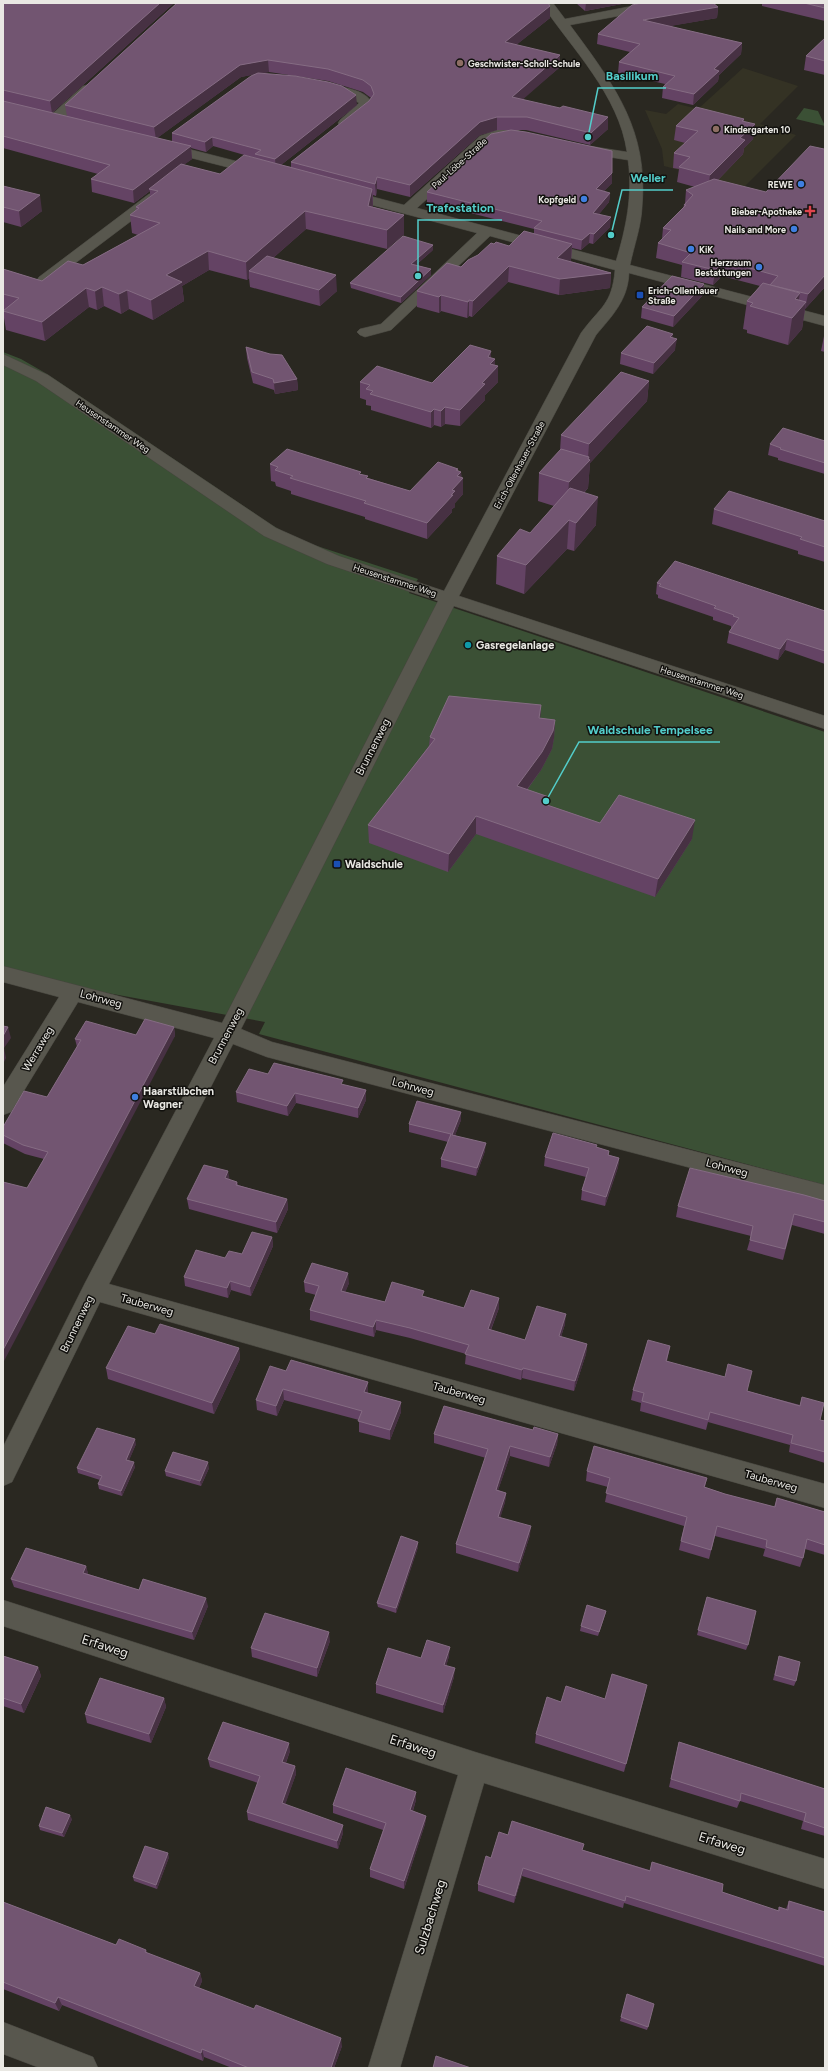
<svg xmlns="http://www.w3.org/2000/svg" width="828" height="2071" viewBox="0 0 828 2071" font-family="Figtree,sans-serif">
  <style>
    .built { fill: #343224 }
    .green { fill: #3b5035 }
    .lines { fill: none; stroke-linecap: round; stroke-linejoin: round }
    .minor-casing { stroke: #46453e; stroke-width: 1 }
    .minor { fill: #58574e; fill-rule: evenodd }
    .wall { fill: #644364; fill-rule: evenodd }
    .shaded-wall { fill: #473143 }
    .building { fill: #725571; stroke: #856c83 }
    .education-dot { fill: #8d6e63; stroke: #12110e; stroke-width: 1.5 }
    .shop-dot { fill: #3f7fe0; stroke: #12110e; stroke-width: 1.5 }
    .health-dot { fill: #e0444e; stroke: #12110e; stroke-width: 1.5 }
    .transit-dot { fill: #1a4fb4; stroke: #12110e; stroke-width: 1.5 }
    .culture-dot { fill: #0f9aa8; stroke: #12110e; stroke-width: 1.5 }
    .labels { text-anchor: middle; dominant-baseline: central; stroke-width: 3; stroke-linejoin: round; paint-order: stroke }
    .far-poi-label { font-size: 9px; font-weight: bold; fill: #e9e8e3; stroke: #12110e; text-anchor: end }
    .far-street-label { font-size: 9px; fill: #e9e8e3; stroke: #12110e }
    .poi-label { font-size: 11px; font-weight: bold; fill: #e9e8e3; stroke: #12110e; text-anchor: start }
    .street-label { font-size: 11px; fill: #e9e8e3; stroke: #12110e }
    .near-street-label { font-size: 13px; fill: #e9e8e3; stroke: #12110e }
    .leader { fill: none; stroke: #53cdca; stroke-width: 1.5 }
    .callout-dot { fill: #53cdca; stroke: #12110e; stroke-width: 1.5 }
    .callout-label { font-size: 12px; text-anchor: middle; font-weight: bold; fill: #53cdca; stroke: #12110e; stroke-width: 3; stroke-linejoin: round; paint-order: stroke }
  </style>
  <rect width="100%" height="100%" fill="#2a2821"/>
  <!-- built -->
  <polygon class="built" points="743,68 798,86 760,124 796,135 744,187 664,166 662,149 645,110 666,114 678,104 698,109"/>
  <!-- green -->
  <g class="green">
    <polygon points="804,108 818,111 825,126 796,119"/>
    <polygon points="3,352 21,359 47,374 272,525 292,537 311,544 418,579 409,593 825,732 825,1185 259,1034 265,1022 75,987 3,968"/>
  </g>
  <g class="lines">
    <!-- minor casing -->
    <g class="minor-casing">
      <g id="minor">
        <path d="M541,3h12l12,16 83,-16h25l-6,4 -97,18c45,61 79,105 72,183 -1,19 -8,38 -12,57l195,51v10l-196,-53c-1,27 -17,43 -33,62l-137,261 366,120v13l-371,-123 -213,423 31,13 553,143v18l-558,-146 -34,-13 -124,240 716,200v24l-725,-206 -88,180 -9,4v-39l82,-164 129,-245 -136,-36 -67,110 -8,3v-28l56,-90 -56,-15v-16l219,57 216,-422 -111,-37 -63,-28 -228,-155 -33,-16v-11l45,21 228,153 63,28 105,35 137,-258c19,-26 31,-28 34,-63l-125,-34 -99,94 -26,7 -5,-2 -3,-3 3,-3 21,-5 96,-91 -139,-37 -2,-3 2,-3 5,-1 61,16 76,-69 17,-6 19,-1 7,4 -2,3 -22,2 -9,4 -73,66 199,53c10,-33 17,-66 12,-101l-45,-7 -7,-4 7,-4 44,7c-8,-57 -55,-103 -86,-149z"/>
        <path d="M327,84c13,3 41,5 46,21l-23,21h-10l-2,-3 2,-3 19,-17 -9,-5 -28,-7 -1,-3 1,-3z"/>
        <polygon points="88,85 93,86 94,89 93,92 60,122 50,122 48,119 50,116 83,86"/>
        <polygon points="161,142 267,169 269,172 267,175 262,176 156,149 154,146 156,143"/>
        <polygon points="154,193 159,194 161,197 159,200 49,283 39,283 37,280 39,277 149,194"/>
        <polygon points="3,1600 475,1752 825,1859 825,1889 484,1783 400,2068 368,2068 458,1775 3,1626"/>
        <polygon points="3,2022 93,2057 98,2068 40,2068 3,2054"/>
      </g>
    </g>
    <!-- minor -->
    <use href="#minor" class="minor"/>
  </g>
  <!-- wall -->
  <g class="wall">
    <path d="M3,3h171l-122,110 15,3 -2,-11 112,-102 373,15 -34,27 44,10v12l-38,32 86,30 -18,16 -64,-15h-29l-17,5 -70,62 -33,-8 -1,7 -3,-1v12l31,8v19l-17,15 -81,-20 -33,29 64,33 -17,15 -70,-19 -1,-9 -2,2 -38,-10 -27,16 2,15 -31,19 -24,-11 -8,5 -17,-8 -7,4 -8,-3 -44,34 -39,-11 -3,-18v-43l39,12 41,-16 55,-30 -6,-2 -2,-18 6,-5v-3l14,-11v-5l-16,12 -42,-11 -1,-13 7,-5 -95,-26zM269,72l59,9 35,11 8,6 -2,3 -78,61v5l-10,-2 76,-60 -97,-32zM255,74l-83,59v9l-15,-4 84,-61zM213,146l42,12 -35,16 -37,-9 9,-6 -1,-11 15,4z"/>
    <polygon points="576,3 627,3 585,11"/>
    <polygon points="762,3 825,3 825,21 762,6"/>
    <polygon points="718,7 717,18 669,26 742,43 741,54 719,75 718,81 693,105 662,98 663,87 665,84 618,73 619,62 630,52 597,44 598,34"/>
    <polygon points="825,38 825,75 804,70 806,56"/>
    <polygon points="744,119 744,122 755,124 753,139 744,148 743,154 718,180 825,287 805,309 802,329 788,345 747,333 747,330 743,329 747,301 760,286 722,276 713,285 681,277 682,265 656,258 658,243 662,239 663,228 683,208 684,205 685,204 686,190 695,187 677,182 679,169 673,168 674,153 685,143 674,140 676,126"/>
    <polygon points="612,183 604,191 610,193 609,202 599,214 610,227 593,244 589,243 581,250 572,248 571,260 570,261 611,273 610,288 559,295 508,282 472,317 469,316 467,318 441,311 439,313 417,307 417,291 461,267 494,244 509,246 534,234 534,229 427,202 427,192"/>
    <polygon points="3,186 42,211 21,227 3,222"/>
    <polygon points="433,250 416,265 431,269 431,275 401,303 351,288 350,283"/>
    <polygon points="704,284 703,295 673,327 641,318 642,307"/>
    <polygon points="825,331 825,352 821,351"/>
    <polygon points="673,338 675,350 653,374 620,364 621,353"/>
    <polygon points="246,347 297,379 298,390 275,394 274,390 253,383 247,358"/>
    <polygon points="491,358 495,365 498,382 485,395 485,400 460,426 445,424 441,427 434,425 431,428 371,410 371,406 366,405 366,400 360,398 360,382 432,383"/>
    <polygon points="649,381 647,401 590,463 588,488 584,493 596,525 574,551 567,549 524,594 496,584 497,556 530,533 554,506 538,501 539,473 560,451 561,435"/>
    <polygon points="825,441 825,474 778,460 778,458 768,455 770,444"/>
    <polygon points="270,464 361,474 368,478 410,491 458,469 458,471 461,472 463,494 455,503 455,507 452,509 452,512 427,539 365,519 365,517 291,494 291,491 276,486 275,482 271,481"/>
    <polygon points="714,509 825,521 825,562 798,554 798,551 712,524"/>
    <polygon points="657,583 825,611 825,664 785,650 778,660 727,643 729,632 732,628 731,628 731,626 713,620 713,617 658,598 658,595 656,594"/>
    <polygon points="541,705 540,718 555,720 554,738 552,749 541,770 527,790 549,797 548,805 600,823 692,839 655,897 476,834 448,872 369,843 368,825 429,746 430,737"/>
    <polygon points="174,1027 175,1036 27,1188 44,1159 25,1154 3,1143 3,1127 47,1097 77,1047 75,1039 136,1035"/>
    <polygon points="268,1074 343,1085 366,1090 366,1100 358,1118 296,1103 288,1116 237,1102 236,1092"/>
    <polygon points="461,1120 455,1135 485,1151 476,1176 441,1167 441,1159 448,1142 409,1132 409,1124"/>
    <polygon points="597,1148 609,1151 609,1155 619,1158 618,1167 605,1206 581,1200 582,1190 586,1177 544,1166 545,1157"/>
    <polygon points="229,1180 237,1182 238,1185 287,1199 288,1209 277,1233 189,1209 187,1199"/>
    <polygon points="825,1201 825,1234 792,1225 783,1260 747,1250 751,1236 676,1217 678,1206"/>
    <polygon points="272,1237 273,1246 251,1296 231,1290 228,1298 185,1286 184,1277 225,1258 242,1254"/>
    <polygon points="304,1282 349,1283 345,1292 385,1302 424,1296 464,1308 499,1298 499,1308 491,1330 525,1340 565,1324 561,1337 587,1344 586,1354 574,1391 522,1378 521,1380 465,1364 466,1354 410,1338 376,1330 374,1337 310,1320 310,1310 316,1295 305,1292"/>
    <polygon points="155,1334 239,1348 240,1359 214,1414 108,1379 106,1368"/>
    <polygon points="670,1346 667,1361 747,1391 800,1405 802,1397 820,1420 825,1421 825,1463 789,1452 790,1445 708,1422 706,1430 640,1411 641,1403 631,1400 633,1390"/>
    <polygon points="286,1371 368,1382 368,1393 401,1402 401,1412 390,1440 359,1432 359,1420 284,1400 277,1416 257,1410 256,1400"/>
    <polygon points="533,1430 558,1434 557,1444 549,1467 510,1456 498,1490 506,1493 505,1502 500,1517 530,1535 518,1572 456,1553 456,1544 486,1458 434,1443 434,1434"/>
    <polygon points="136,1444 129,1460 135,1467 122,1496 99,1489 98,1484 100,1480 78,1473 77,1468"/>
    <polygon points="209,1468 201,1486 166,1476 165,1471"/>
    <polygon points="587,1471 707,1478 705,1487 725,1494 774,1507 777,1498 825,1512 825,1555 805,1549 803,1558 800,1567 763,1556 765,1549 715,1536 709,1559 679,1550 684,1526 605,1502 608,1487 586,1481"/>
    <polygon points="418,1547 396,1613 378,1607 377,1603"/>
    <polygon points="86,1566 88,1574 139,1590 208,1606 194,1640 14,1587 11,1579"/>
    <polygon points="707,1597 748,1645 746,1650 697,1635"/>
    <polygon points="606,1611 605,1615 598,1636 580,1631 581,1626"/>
    <polygon points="330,1641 317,1677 252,1657 251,1648"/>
    <polygon points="3,1656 38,1667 41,1676 24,1713 3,1706"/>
    <polygon points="449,1656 446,1666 454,1677 443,1713 376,1693 376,1684 421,1658"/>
    <polygon points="779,1656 796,1681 794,1686 773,1680"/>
    <polygon points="645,1694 624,1772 535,1743 536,1734 561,1702 605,1699"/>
    <polygon points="164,1698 166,1707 151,1743 87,1723 85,1714"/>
    <polygon points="679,1742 825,1789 825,1836 801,1829 803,1821 740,1801 737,1808 669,1787"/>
    <polygon points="290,1751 286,1763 295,1766 296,1774 285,1804 343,1833 338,1849 248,1820 247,1812 258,1783 210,1767 208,1759"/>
    <polygon points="416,1800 413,1811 426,1816 425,1824 404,1889 370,1877 370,1869 383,1830 333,1813 333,1805"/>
    <polygon points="72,1819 64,1837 40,1830 39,1826"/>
    <polygon points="508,1835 583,1850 722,1892 778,1911 779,1907 786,1909 789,1901 825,1912 825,1966 624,1903 623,1908 522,1876 514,1903 478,1891 478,1884 491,1858"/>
    <polygon points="169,1857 157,1889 134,1881 133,1877"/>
    <polygon points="3,1902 116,1945 146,1950 147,1953 200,1973 202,1981 199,1988 342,2046 334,2068 232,2068 204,2057 203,2061 62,2005 59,2011 3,1989"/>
    <polygon points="627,1994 648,2027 647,2030 620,2021"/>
  </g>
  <!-- shaded-wall -->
  <g class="shaded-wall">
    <polygon points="160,3 174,3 52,113 50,101"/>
    <polygon points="586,3 627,3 585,11"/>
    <polygon points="550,6 550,18 505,54 505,42"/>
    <polygon points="718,7 717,18 642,31 643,20"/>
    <polygon points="742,43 741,54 719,75 718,81 693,105 694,94 714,69"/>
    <polygon points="560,55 560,67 512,109 512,97"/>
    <polygon points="268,60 269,72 241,77 156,139 154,127 240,65"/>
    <polygon points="356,95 357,105 276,169 275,159"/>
    <polygon points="497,117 497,130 480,135 410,197 410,185 480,122"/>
    <polygon points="608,117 608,129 590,145 591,133"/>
    <polygon points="755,124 753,139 744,148 743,154 708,190 710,175 740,138"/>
    <polygon points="212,137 213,146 206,152 205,142"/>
    <polygon points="191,146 192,159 152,189 149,189 150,191 134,203 133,190"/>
    <polygon points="612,173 612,183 596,199 596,189"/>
    <polygon points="377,177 377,189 376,196 375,184"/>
    <polygon points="372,189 373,207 368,206"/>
    <polygon points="610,193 609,202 592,223 593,213"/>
    <polygon points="40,195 42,211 21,227 19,211"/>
    <polygon points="305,211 306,229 256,273 249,271 249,278 247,280 246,262"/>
    <polygon points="404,215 404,234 387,249 387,230"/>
    <polygon points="611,217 610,227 593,244 594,234"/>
    <polygon points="590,233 589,243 581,250 582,240"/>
    <polygon points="572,244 571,260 556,274 557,258"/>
    <polygon points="433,245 433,250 411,269 411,264"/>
    <polygon points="208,251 209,270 182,286 184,301 153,320 151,300 166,275"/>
    <polygon points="724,261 722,276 713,285 715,270"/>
    <polygon points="509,266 508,282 472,317 473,301"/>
    <polygon points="431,269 431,275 401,303 401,297"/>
    <polygon points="611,273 610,288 559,295 560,279"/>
    <polygon points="336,275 337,291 320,306 319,290"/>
    <polygon points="825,275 825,287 805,309 808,294"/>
    <polygon points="704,284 703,295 673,327 674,316"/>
    <polygon points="102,287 104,306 97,310 95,291"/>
    <polygon points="86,288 89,307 45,341 42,322"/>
    <polygon points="127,290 129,309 121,314 119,294"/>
    <polygon points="800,293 797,312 806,302 802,329 788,345 795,299"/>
    <polygon points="441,295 441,311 439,313 439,297"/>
    <polygon points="469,300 469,316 467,318 468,302"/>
    <polygon points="673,334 672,343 677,339 675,350 653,374 654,363 670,337"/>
    <polygon points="491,351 491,363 495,359 495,370 498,366 498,382 485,395 485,400 460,426 460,410 482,383 488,357"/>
    <polygon points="297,379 298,390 275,394 274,383"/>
    <polygon points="649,381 647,401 590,463 588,488 567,510 569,482 588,458 589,444"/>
    <polygon points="445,407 445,424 441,427 441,411"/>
    <polygon points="434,409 434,425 431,428 431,412"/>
    <polygon points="458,469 458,476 461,472 461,480 463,478 463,494 455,503 455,507 452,509 452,512 427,539 427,523 452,490 456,470"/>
    <polygon points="598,497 596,525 574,551 576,523"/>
    <polygon points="569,520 567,549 524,594 526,565"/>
    <polygon points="787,639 785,650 778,660 780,649"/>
    <polygon points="541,705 540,723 539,718"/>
    <polygon points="555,720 554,738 552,749 541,770 516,804 517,786"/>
    <polygon points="549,797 548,816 544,804"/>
    <polygon points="476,816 476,834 448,872 449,854"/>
    <polygon points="695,820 692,839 655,897 658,879"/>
    <polygon points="8,1027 11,1038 4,1048 6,1058 3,1064 3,1036"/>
    <polygon points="174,1027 175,1036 3,1363 3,1350"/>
    <polygon points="366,1090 366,1100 358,1118 358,1108"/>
    <polygon points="295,1093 296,1103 288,1116 287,1106"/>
    <polygon points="461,1112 461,1120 452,1143 452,1135"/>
    <polygon points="486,1143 485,1151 476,1176 477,1168"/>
    <polygon points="619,1158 618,1167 605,1206 606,1197"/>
    <polygon points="228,1171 230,1181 225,1178"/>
    <polygon points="287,1199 288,1209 277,1233 276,1222"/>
    <polygon points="272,1237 273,1246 251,1296 250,1287"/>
    <polygon points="348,1273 349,1283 342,1301 341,1291"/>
    <polygon points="230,1281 231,1290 228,1298 227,1288"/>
    <polygon points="499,1298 499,1308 487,1339 488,1329"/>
    <polygon points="566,1314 565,1324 558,1346 559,1336"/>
    <polygon points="376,1320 376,1330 374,1337 373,1327"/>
    <polygon points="587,1344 586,1354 574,1391 575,1381"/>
    <polygon points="239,1348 240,1359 214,1414 212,1403"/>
    <polygon points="523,1368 522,1378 521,1380 522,1370"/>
    <polygon points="368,1382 368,1392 364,1402 364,1392"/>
    <polygon points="283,1389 284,1400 277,1416 276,1406"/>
    <polygon points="401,1402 401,1412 390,1440 390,1430"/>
    <polygon points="558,1434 557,1444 549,1467 550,1457"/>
    <polygon points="135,1439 136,1444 127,1465 126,1460"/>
    <polygon points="510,1446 510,1456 495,1499 496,1490"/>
    <polygon points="134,1462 135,1467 122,1496 121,1491"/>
    <polygon points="208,1462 209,1468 201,1486 200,1481"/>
    <polygon points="506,1493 505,1502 498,1526 498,1517"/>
    <polygon points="531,1526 530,1535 518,1572 519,1563"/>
    <polygon points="418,1542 418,1547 396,1613 396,1608"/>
    <polygon points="86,1566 88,1574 83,1573"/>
    <polygon points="206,1598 208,1606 194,1640 192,1632"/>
    <polygon points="329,1632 330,1641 317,1677 317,1668"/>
    <polygon points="450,1647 449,1656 444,1674 444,1665"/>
    <polygon points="38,1667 41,1676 24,1713 21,1704"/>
    <polygon points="455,1668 454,1677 443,1713 443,1705"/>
    <polygon points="647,1685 645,1694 624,1772 626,1764"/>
    <polygon points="164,1698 166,1707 151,1743 149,1734"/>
    <polygon points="289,1743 290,1751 283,1770 282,1762"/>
    <polygon points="295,1766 296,1774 283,1811 282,1803"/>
    <polygon points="416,1792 416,1800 410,1819 410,1810"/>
    <polygon points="70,1815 72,1819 64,1837 62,1833"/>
    <polygon points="426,1816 425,1824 404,1889 404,1881"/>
    <polygon points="343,1825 343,1833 338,1849 337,1841"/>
    <polygon points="168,1853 169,1857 157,1889 156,1885"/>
    <polygon points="523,1868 522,1876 514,1903 515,1896"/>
    <polygon points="200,1973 202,1981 197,1994 194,1986"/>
    <polygon points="58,1997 62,2005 59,2011 55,2003"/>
    <polygon points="341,2038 342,2046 334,2068 331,2068"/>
    <polygon points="202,2049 204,2057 203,2061 201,2053"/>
  </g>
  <!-- building -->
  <g class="building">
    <polygon points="3,3 160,3 50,101 3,90"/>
    <polygon points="177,3 548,3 550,6 505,42 560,55 512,97 560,108 563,106 608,117 591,133 527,117 497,117 480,122 410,185 377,177 375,184 291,162 369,101 374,94 371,86 363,80 328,69 268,60 240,65 154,127 65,105"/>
    <polygon points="641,3 713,3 718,7 643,20 742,43 714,69 719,71 694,94 663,87 675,76 619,62 640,44 598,34 632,5"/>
    <polygon points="804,3 825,3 825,8"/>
    <polygon points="825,38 825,61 806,56"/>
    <polygon points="258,73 295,76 328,82 342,86 356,95 275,159 255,154 261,150 212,137 205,142 172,133 251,76"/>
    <polygon points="3,101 191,146 133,190 91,179 110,165 3,136"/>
    <polygon points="696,107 744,119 742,121 755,124 740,138 745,140 710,175 679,167 690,157 674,153 698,131 676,126"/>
    <polygon points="511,130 526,132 612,151 612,173 596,189 610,193 593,213 611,217 594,234 590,233 582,240 534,228 542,221 427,192 491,134"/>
    <polygon points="810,146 824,149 825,148 825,275 808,294 770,285 778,276 724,261 715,270 682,262 691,253 658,243 671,230 663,228 686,205 684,205 693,195 686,190 714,179 766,192"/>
    <polygon points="244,155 372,189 368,206 404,215 387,230 305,211 246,262 208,251 166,275 182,282 151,300 127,290 119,294 102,287 95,291 86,288 42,322 3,311 19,298 3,294 3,269 42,281 68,261 83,265 160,223 130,215 139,208 136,207 158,191 149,189 181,164 220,174"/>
    <polygon points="3,186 40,195 19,211 3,207"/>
    <polygon points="524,231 572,244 557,258 611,273 560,279 509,266 473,301 469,300 468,302 441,295 439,297 417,291 447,263 461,267 468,260 478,255 491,243 494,244 496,242 509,246"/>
    <polygon points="403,236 433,245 411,264 431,269 401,297 350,283"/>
    <polygon points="267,256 336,275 319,290 249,271"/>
    <polygon points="672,276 704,284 674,316 642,307"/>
    <polygon points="763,283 800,293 795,299 806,302 792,318 750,306 753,303 747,301"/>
    <polygon points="647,326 673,334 670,337 677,339 654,363 621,353"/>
    <polygon points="470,345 491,351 488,357 495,359 490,364 498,366 482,383 485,384 460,410 445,407 441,411 434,409 431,412 370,394 373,391 366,389 370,385 360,382 377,366 432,383"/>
    <polygon points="246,347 270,354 282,355 297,379 274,383 273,379 252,372"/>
    <polygon points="621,372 649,381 589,444 561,435"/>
    <polygon points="783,428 825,441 825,463 780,449 781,448 770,444"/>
    <polygon points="287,449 361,472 359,474 368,476 366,478 410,491 438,462 458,469 456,470 461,472 457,476 463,478 452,490 455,491 451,495 453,495 427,523 364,503 366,501 290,478 293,476 275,470 278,467 270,464"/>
    <polygon points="561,449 589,457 588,459 590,460 569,482 539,473"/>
    <polygon points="570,488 598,497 576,523 569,520 526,565 497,556 520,529 530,533"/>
    <polygon points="729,491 825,521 825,547 800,539 802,537 714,509"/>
    <polygon points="675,561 825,611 825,651 787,639 780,649 729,632 739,618 733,616 734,615 714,608 716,606 659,586 661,584 657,583"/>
    <polygon points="449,696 541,705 539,718 555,720 553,731 542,752 517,786 549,797 544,804 600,823 619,795 695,820 658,879 476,816 449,854 368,825 435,739 430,737"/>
    <polygon points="145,1019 174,1027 3,1350 3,1182 27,1188 48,1152 23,1145 3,1135 3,1127 24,1091 47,1097 81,1040 75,1039 86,1021 136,1035"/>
    <polygon points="3,1026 8,1027 3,1036"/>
    <polygon points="274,1063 343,1080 341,1084 366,1090 358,1108 295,1093 287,1106 236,1092 249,1069 268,1074"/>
    <polygon points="417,1101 461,1112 452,1135 486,1143 477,1168 441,1159 451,1134 409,1124"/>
    <polygon points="553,1133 597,1145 596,1147 609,1151 608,1155 619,1158 606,1197 582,1190 589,1168 545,1157"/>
    <polygon points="204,1165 228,1171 225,1178 237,1182 236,1185 287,1199 276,1222 187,1199"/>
    <polygon points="690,1168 804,1195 825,1201 825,1222 794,1214 785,1249 750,1240 753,1226 678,1206"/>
    <polygon points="252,1232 272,1237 250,1287 230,1281 227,1288 184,1277 196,1250 225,1258 229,1251 242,1254"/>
    <polygon points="312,1263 348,1273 341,1291 385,1302 392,1282 424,1291 422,1296 464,1308 471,1290 499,1298 488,1329 525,1340 537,1306 566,1314 559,1336 587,1344 575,1381 523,1368 522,1370 465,1354 469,1345 410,1328 376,1320 373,1327 310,1310 319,1286 304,1282"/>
    <polygon points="160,1324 239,1348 212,1403 106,1368 128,1326 155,1334"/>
    <polygon points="648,1340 670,1346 666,1361 725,1377 728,1364 752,1371 747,1391 800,1406 802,1397 824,1403 820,1420 825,1421 825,1452 791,1443 793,1435 710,1412 708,1420 642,1401 644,1393 633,1390"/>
    <polygon points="291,1360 368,1382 364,1392 401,1402 390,1430 358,1421 362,1411 283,1389 276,1406 256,1400 270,1366 286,1371"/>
    <polygon points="444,1406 533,1430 534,1427 558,1434 550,1457 510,1446 496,1490 506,1493 498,1517 531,1526 519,1563 456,1544 488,1449 434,1434"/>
    <polygon points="97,1428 135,1439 126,1460 134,1462 121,1491 98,1484 102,1476 77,1468"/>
    <polygon points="594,1446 707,1478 704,1487 725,1494 775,1507 777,1498 825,1512 825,1545 807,1539 803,1558 766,1547 767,1540 717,1526 711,1550 681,1541 687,1517 606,1493 610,1478 587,1471"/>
    <polygon points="173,1452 208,1462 200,1481 165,1471"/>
    <polygon points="401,1536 418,1542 396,1608 377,1603"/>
    <polygon points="26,1548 86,1566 83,1573 139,1590 143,1579 206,1598 192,1632 11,1579"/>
    <polygon points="707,1597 756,1611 748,1645 698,1630"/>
    <polygon points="587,1605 606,1611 599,1632 581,1626"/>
    <polygon points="265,1613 329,1632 317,1668 251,1648"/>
    <polygon points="427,1640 450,1647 444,1665 455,1668 443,1705 376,1684 388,1648 421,1658"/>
    <polygon points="3,1656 38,1667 21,1704 3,1698"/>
    <polygon points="779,1656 800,1662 796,1681 775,1675"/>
    <polygon points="612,1674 647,1685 626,1764 536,1734 547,1697 561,1702 566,1686 605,1699"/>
    <polygon points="100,1678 164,1698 149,1734 85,1714"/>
    <polygon points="223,1722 289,1743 282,1762 295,1766 282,1803 343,1825 337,1841 247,1812 260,1776 208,1759"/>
    <polygon points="679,1742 825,1789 825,1828 804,1821 806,1813 741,1793 740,1801 671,1779"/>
    <polygon points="346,1768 416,1792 410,1810 426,1816 404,1881 370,1869 386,1823 333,1805"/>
    <polygon points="46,1807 70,1815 62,1833 39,1826"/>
    <polygon points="512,1821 584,1844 582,1850 650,1871 652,1862 723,1884 722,1892 779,1911 779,1907 788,1910 789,1901 825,1912 825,1958 626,1896 625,1901 523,1868 515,1896 478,1884 486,1856 491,1858 499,1832 508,1835"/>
    <polygon points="145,1846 168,1853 156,1885 133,1877"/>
    <polygon points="3,1902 116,1945 119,1939 146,1950 145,1952 200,1973 194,1986 254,2009 256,2005 341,2038 331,2068 249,2068 202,2049 201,2053 58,1997 55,2003 3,1982"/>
    <polygon points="627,1994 654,2004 648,2027 621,2017"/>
    <polygon points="436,2056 471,2068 433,2068"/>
  </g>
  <!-- markers -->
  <g class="education-dot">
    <circle cx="460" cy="63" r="4"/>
    <circle cx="716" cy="129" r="4"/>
  </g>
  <g class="shop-dot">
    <circle cx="801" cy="184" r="4"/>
    <circle cx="584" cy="199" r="4"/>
    <circle cx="794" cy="229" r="4"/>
    <circle cx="691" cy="249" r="4"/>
    <circle cx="759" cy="267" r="4"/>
    <circle cx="135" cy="1097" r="4"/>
  </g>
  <path class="health-dot" d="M808 205h4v4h4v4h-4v4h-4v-4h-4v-4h4z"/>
  <g class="transit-dot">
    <rect x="636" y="291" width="8" height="8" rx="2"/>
    <rect x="333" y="860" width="8" height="8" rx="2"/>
  </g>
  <circle class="culture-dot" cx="468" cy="645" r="4"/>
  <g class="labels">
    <!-- far-poi labels -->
    <g class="far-poi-label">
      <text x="468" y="63" text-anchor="start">Geschwister-Scholl-Schule</text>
      <text x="724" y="129" text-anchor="start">Kindergarten 10</text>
      <text x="793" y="184">REWE</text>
      <text x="576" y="199">Kopfgeld</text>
      <text x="802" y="211">Bieber-Apotheke</text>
      <text x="786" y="229">Nails and More</text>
      <text x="699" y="249" text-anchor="start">KiK</text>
      <text x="751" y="262">Herzraum<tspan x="751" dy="10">Bestattungen</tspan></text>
      <text x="648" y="290" text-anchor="start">Erich-Ollenhauer<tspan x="648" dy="10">Straße</tspan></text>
    </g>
    <!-- far-street labels -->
    <g class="far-street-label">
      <text transform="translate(459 163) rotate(-42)">Paul-Löbe-Straße</text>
      <text transform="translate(113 426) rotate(34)">Heusenstammer Weg</text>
      <text transform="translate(519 465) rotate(-62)">Erich-Ollenhauer-Straße</text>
      <text transform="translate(395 580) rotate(18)">Heusenstammer Weg</text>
      <text transform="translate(702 682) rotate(18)">Heusenstammer Weg</text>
    </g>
    <!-- poi labels -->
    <g class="poi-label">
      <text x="476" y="645">Gasregelanlage</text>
      <text x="345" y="864">Waldschule</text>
      <text x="143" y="1091">Haarstübchen<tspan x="143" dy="13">Wagner</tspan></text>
    </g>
    <!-- street labels -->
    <g class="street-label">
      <text transform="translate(373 747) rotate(-63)">Brunnenweg</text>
      <text transform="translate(101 999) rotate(15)">Lohrweg</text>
      <text transform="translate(226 1036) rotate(-62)">Brunnenweg</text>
      <text transform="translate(38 1049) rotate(-59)">Werraweg</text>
      <text transform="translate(413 1087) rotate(15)">Lohrweg</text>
      <text transform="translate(727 1168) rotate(15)">Lohrweg</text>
      <text transform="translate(147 1305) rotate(16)">Tauberweg</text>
      <text transform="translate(77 1324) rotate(-64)">Brunnenweg</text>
      <text transform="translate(459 1393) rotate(16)">Tauberweg</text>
      <text transform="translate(771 1481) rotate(16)">Tauberweg</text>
    </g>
    <!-- near-street labels -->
    <g class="near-street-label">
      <text transform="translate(105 1646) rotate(18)">Erfaweg</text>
      <text transform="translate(413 1746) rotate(18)">Erfaweg</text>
      <text transform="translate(722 1843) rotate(17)">Erfaweg</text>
      <text transform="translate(430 1917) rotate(-73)">Sulzbachweg</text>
    </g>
  </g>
  <!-- callouts -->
  <path class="leader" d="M588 137L598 88H666M611 235L622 190H673M418 276L418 220H502M546 801L579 742H720"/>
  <g class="callout-dot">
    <circle cx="588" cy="137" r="4"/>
    <circle cx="611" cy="235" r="4"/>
    <circle cx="418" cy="276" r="4"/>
    <circle cx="546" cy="801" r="4"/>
  </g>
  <g class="callout-label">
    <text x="632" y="80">Basilikum</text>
    <text x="648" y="182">Weller</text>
    <text x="460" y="212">Trafostation</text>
    <text x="650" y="734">Waldschule Tempelsee</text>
  </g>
  <!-- border -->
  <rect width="828" height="2071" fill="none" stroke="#e9e8e3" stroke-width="8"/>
</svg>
